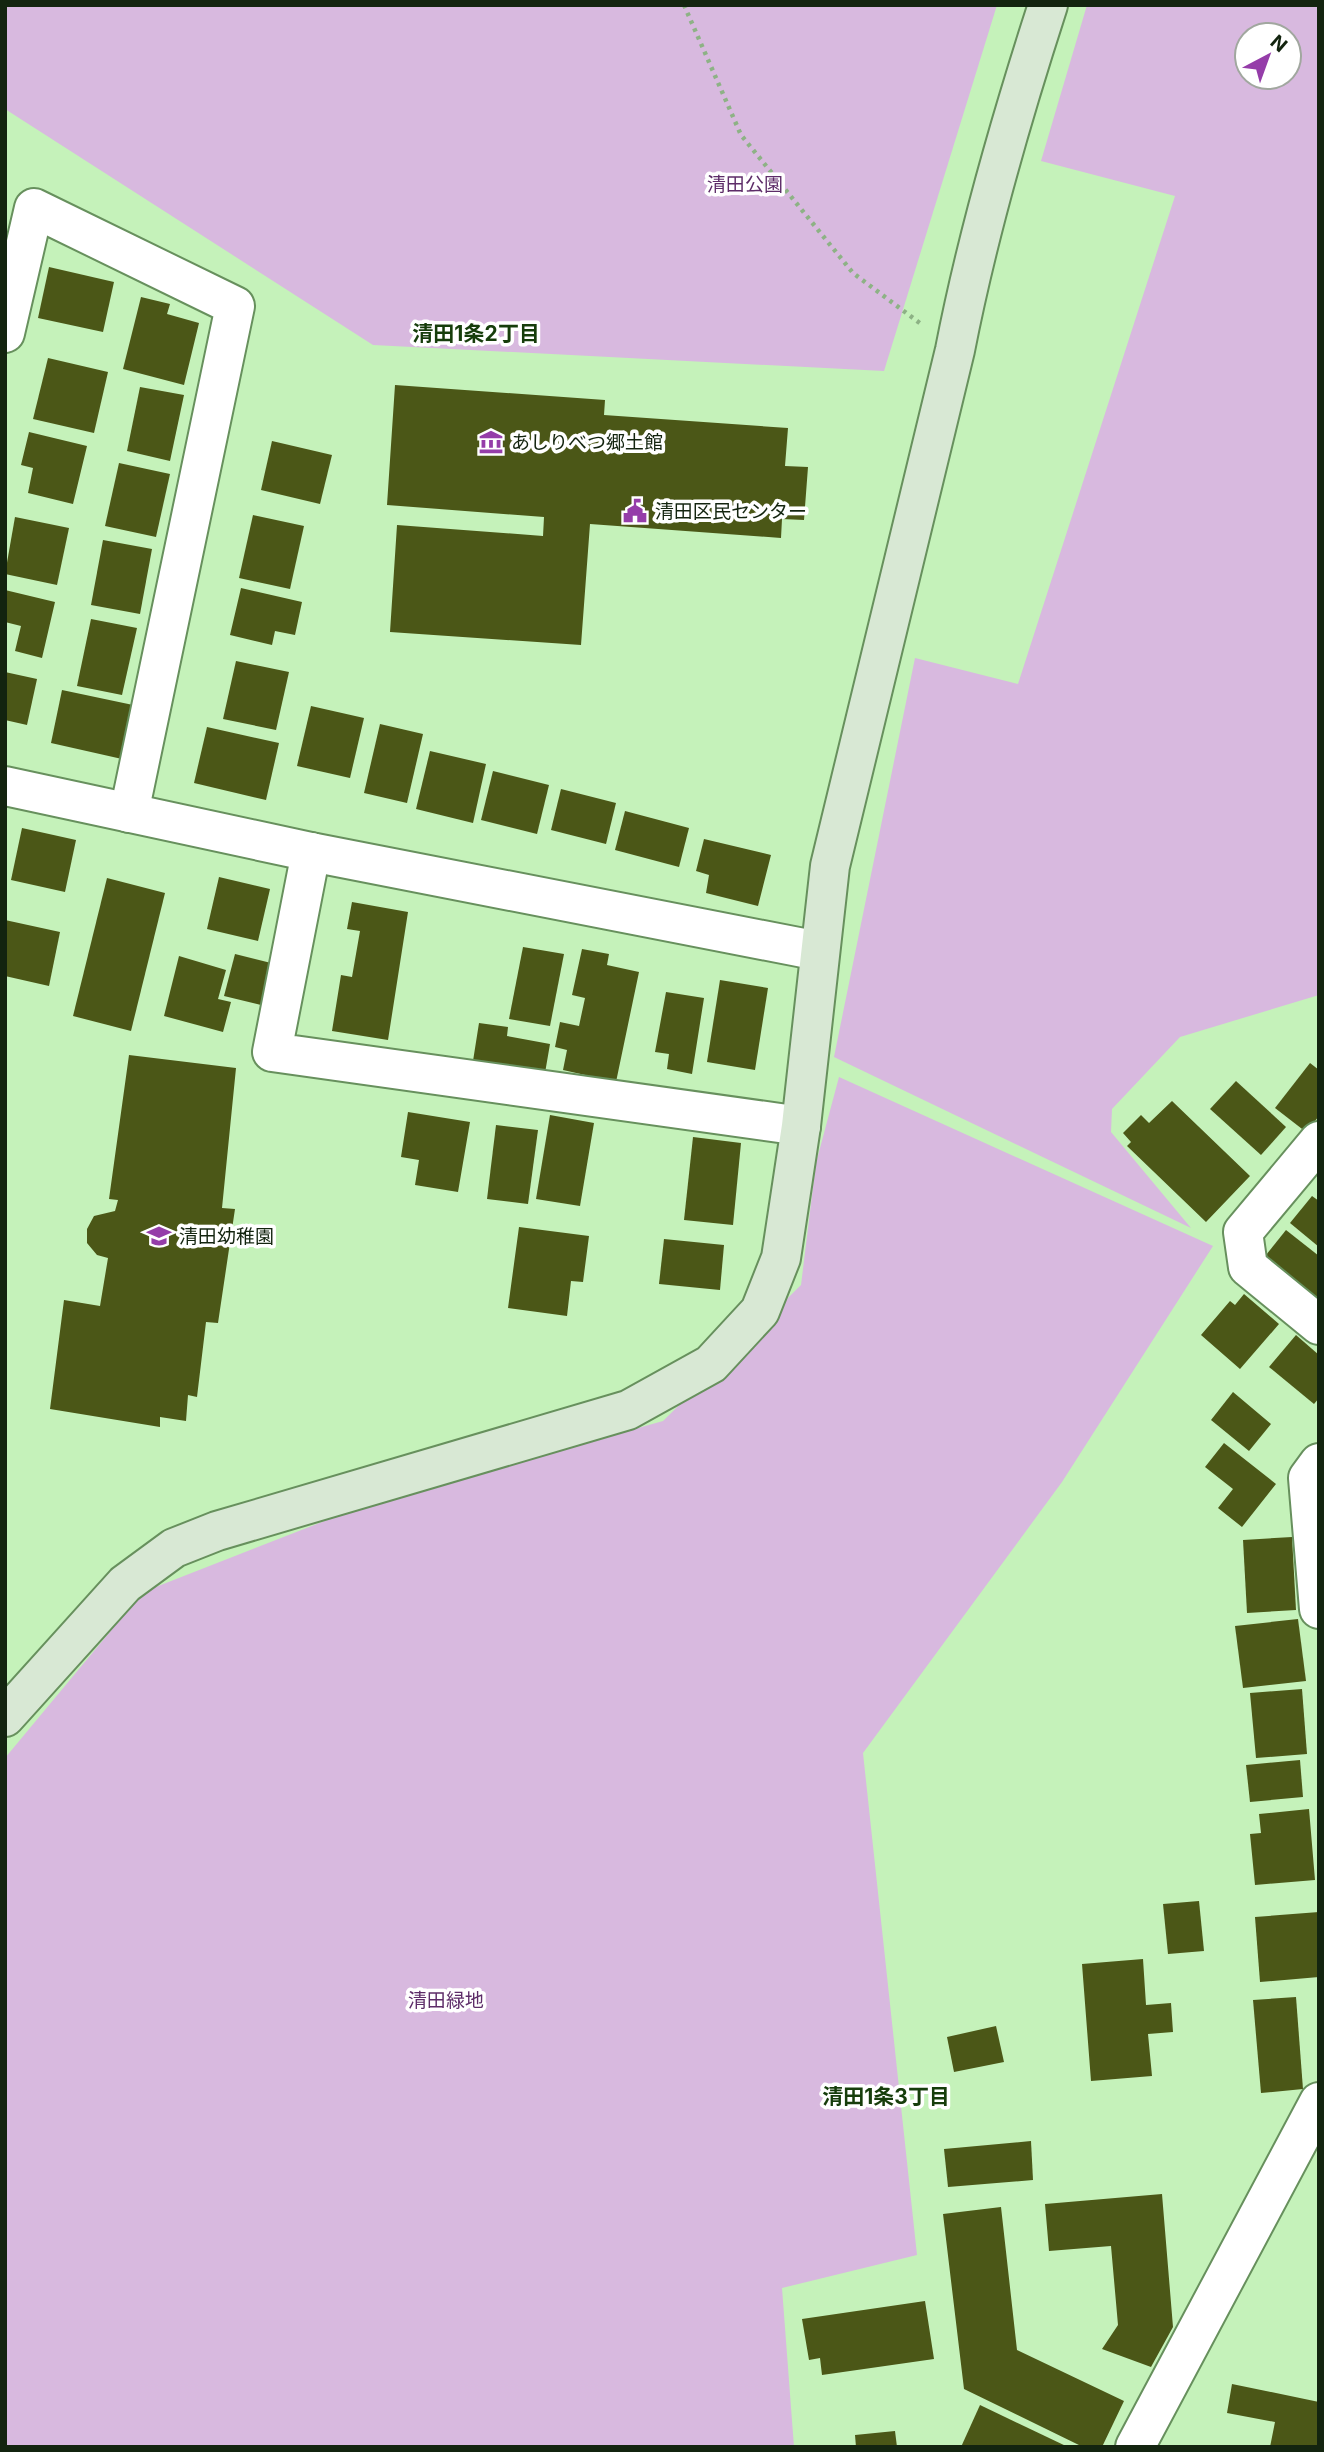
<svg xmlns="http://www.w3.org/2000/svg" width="1324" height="2452" viewBox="0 0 1324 2452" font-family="Inter,'Noto Sans JP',sans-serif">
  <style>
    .green { fill: #d8b9df; fill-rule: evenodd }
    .building { fill: #4b5717 }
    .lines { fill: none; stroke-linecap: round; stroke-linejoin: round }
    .street-casing { stroke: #67905d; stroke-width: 42 }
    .secondary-casing { stroke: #67905d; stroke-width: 42 }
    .path { stroke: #8db285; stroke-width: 4.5; stroke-dasharray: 3.5 5; stroke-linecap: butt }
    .street { stroke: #fff; stroke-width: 38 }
    .secondary { stroke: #d8e8d4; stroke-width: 38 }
    .labels { text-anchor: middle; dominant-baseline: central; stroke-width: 7; stroke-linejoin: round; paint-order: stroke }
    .park-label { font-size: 19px; fill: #5d2c68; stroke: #fff }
    .poi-label { font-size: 19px; fill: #13240f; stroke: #fff; text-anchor: start }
    .neighbourhood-label { font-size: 21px; font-weight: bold; fill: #163d0b; stroke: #fff }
  </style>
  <rect width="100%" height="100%" fill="#c5f2ba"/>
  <!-- green -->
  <g class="green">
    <polygon points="5,5 997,5 884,371 373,345 5,109"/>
    <path d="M1087,5h232v990l-139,42 -68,72 -1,23 80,96 -357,-171 81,-399 103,26 157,-488 -134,-35zM1247,35h42v42h-42z"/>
    <polygon points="839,1077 1213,1246 1062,1482 863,1753 917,2255 782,2288 794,2447 5,2447 5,1758 143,1592 368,1504 663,1421 801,1285 816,1163"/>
  </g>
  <!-- building -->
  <g class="building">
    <polygon points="49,267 114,282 103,332 38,318"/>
    <polygon points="141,297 170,304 167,314 199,323 184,385 123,369"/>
    <polygon points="48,358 108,372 94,433 33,419"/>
    <polygon points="395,385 605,400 604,415 788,428 785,466 808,467 804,520 782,519 781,538 590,524 581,645 390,632 397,525 543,536 544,517 387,505"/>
    <polygon points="140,387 184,395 170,461 127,451"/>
    <polygon points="29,432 87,446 73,504 28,493 33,468 21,465"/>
    <polygon points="272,441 332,455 320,504 261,490"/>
    <polygon points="119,463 170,474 156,537 105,526"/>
    <polygon points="253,515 304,526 290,589 239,578"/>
    <polygon points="15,517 69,528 57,585 5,574"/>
    <polygon points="103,540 152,549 140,614 91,605"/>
    <polygon points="241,588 302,602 295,635 275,631 272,645 230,635"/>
    <polygon points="5,590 55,602 42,658 15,651 21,626 5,622"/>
    <polygon points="91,619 137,628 122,695 77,686"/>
    <polygon points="236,661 289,672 276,730 223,719"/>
    <polygon points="5,672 37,679 27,725 5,720"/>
    <polygon points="62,690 133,705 122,759 51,743"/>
    <polygon points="311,706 364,718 350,778 297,766"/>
    <polygon points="380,724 423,734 407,803 364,793"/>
    <polygon points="207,727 279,743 266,800 194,783"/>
    <polygon points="430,751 486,764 473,823 416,809"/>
    <polygon points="493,771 549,785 537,834 481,820"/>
    <polygon points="561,789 616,803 606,844 551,830"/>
    <polygon points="625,811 689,828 679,867 615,850"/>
    <polygon points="22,828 76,840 65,892 11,880"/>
    <polygon points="704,839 771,855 758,906 706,893 709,875 696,871"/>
    <polygon points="219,877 270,889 258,941 207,929"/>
    <polygon points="107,878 165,893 131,1031 73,1016"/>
    <polygon points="352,902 408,912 388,1040 332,1031 341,975 352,977 360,931 347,929"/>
    <polygon points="5,920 60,932 49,986 5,976"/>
    <polygon points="523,947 564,954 550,1026 509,1019"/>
    <polygon points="582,949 609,954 607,965 639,972 616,1082 563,1070 567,1050 555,1047 560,1022 579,1026 585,998 572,995"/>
    <polygon points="235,954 271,963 261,1005 224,996"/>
    <polygon points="179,956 226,970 218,999 231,1002 223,1032 164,1016"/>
    <polygon points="720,980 768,988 755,1070 707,1062"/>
    <polygon points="666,992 704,998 692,1074 667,1069 669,1054 655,1052"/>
    <polygon points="479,1023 508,1027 507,1036 550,1044 545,1073 473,1061"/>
    <polygon points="129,1055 236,1068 222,1208 235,1209 218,1323 206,1322 197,1397 188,1395 186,1421 160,1417 160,1427 50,1409 64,1300 100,1306 108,1258 97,1255 87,1243 87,1229 94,1216 115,1211 118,1200 109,1199"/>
    <polygon points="1310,1063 1319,1070 1319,1116 1306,1132 1275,1108"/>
    <polygon points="1236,1081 1286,1127 1261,1155 1210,1109"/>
    <polygon points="1172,1101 1250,1176 1206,1222 1127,1146 1131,1142 1123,1133 1141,1115 1149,1123"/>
    <polygon points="408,1112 470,1122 458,1192 415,1185 419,1160 401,1157"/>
    <polygon points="550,1115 594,1123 580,1206 536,1199"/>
    <polygon points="496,1125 538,1130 528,1204 487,1199"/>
    <polygon points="693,1137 741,1143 733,1225 684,1220"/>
    <polygon points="1312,1196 1319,1201 1319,1247 1290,1223"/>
    <polygon points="519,1227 589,1236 583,1282 571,1281 567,1316 508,1308"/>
    <polygon points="1286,1230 1319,1256 1319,1303 1262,1260"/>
    <polygon points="664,1239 724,1245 720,1290 659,1284"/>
    <polygon points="1244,1294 1279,1324 1240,1369 1201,1335 1230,1301 1235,1305"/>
    <polygon points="1296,1335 1319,1355 1319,1398 1314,1404 1269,1367"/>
    <polygon points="1233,1392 1271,1424 1249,1451 1211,1420"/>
    <polygon points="1224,1443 1276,1484 1242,1527 1218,1508 1233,1489 1205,1467"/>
    <polygon points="1292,1537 1296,1610 1247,1613 1243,1540"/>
    <polygon points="1298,1619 1306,1681 1243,1688 1235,1626"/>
    <polygon points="1302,1689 1307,1754 1256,1758 1250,1693"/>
    <polygon points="1300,1760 1303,1797 1250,1802 1246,1765"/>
    <polygon points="1309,1809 1315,1880 1255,1885 1250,1834 1261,1833 1259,1814"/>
    <polygon points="1199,1901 1204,1951 1168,1954 1163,1904"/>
    <polygon points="1319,1912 1319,1977 1260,1982 1255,1917"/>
    <polygon points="1143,1959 1146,2005 1171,2003 1173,2032 1148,2034 1152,2076 1091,2081 1082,1964"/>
    <polygon points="1296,1997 1303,2089 1261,2093 1253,2000"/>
    <polygon points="996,2026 1004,2062 954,2072 947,2037"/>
    <polygon points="1031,2141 1033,2180 948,2187 944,2149"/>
    <polygon points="1162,2194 1173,2327 1151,2367 1102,2349 1118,2325 1111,2246 1049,2251 1045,2204"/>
    <polygon points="1001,2207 1017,2350 1124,2401 1102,2447 1083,2447 964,2389 943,2214"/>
    <polygon points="925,2301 934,2359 822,2375 820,2358 809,2360 802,2319"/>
    <polygon points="1232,2384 1319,2402 1319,2447 1270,2447 1275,2422 1227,2413"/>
    <polygon points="980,2405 1068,2447 961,2447"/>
    <polygon points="895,2431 897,2447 856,2447 855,2435"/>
  </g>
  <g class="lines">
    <!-- street casing -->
    <g class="street-casing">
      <g id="street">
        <polyline points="5,333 34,208 235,306 129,813"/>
        <polyline points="5,786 311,852 819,951"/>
        <polyline points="311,852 272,1052 801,1126"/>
        <polyline points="1319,1141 1243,1232 1248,1267 1319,1325"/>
        <polyline points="1319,1463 1308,1478 1319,1609"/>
        <polyline points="1135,2447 1319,2102"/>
      </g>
    </g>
    <!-- secondary casing -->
    <g class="secondary-casing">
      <path id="secondary" d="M5,1717l120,-133 49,-36 43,-17 411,-121 83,-46 49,-53 21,-53 20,-132 29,-260 125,-516c23,-118 56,-231 93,-345"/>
    </g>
    <!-- path -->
    <polyline class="path" points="684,5 741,135 853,273 921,324"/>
    <!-- street -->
    <use href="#street" class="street"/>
    <!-- secondary -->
    <use href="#secondary" class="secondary"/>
  </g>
  <!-- icons -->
  <defs>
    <g id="museum-bare" transform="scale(1.89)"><path d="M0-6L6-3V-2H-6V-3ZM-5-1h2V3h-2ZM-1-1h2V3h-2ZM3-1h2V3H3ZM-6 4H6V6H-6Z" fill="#953da9" stroke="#fff" stroke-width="2.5" paint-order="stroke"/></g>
    <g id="civic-bare" transform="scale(1.89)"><path d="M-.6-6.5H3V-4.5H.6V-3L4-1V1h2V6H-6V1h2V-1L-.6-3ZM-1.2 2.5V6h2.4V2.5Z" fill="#953da9" stroke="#fff" stroke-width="2.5" paint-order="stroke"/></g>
    <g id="school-bare" transform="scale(1.89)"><path d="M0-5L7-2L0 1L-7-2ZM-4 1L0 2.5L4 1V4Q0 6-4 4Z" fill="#953da9" stroke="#fff" stroke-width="2.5" paint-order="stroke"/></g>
  </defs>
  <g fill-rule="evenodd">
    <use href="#museum-bare" x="491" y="442"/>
    <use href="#civic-bare" x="635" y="511"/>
    <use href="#school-bare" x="159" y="1236"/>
  </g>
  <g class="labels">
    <!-- park labels -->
    <g class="park-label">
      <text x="745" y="184">清田公園</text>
      <text x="446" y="2000">清田緑地</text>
    </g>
    <!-- poi labels -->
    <g class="poi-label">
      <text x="511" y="442">あしりべつ郷土館</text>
      <text x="655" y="511">清田区民センター</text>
      <text x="179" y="1236">清田幼稚園</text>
    </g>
    <!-- neighbourhood labels -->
    <g class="neighbourhood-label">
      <text x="476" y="333">清田1条2丁目</text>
      <text x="886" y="2096">清田1条3丁目</text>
    </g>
  </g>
  <!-- border -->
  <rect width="1324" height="2452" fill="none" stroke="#13240f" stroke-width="14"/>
  <!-- north arrow -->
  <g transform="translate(1268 56) rotate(41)"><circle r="33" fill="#ffffff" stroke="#a1a79f" stroke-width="2"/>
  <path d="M0-5L12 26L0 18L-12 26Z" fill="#953da9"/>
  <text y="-10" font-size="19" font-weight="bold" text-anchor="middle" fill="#13240f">N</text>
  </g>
</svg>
